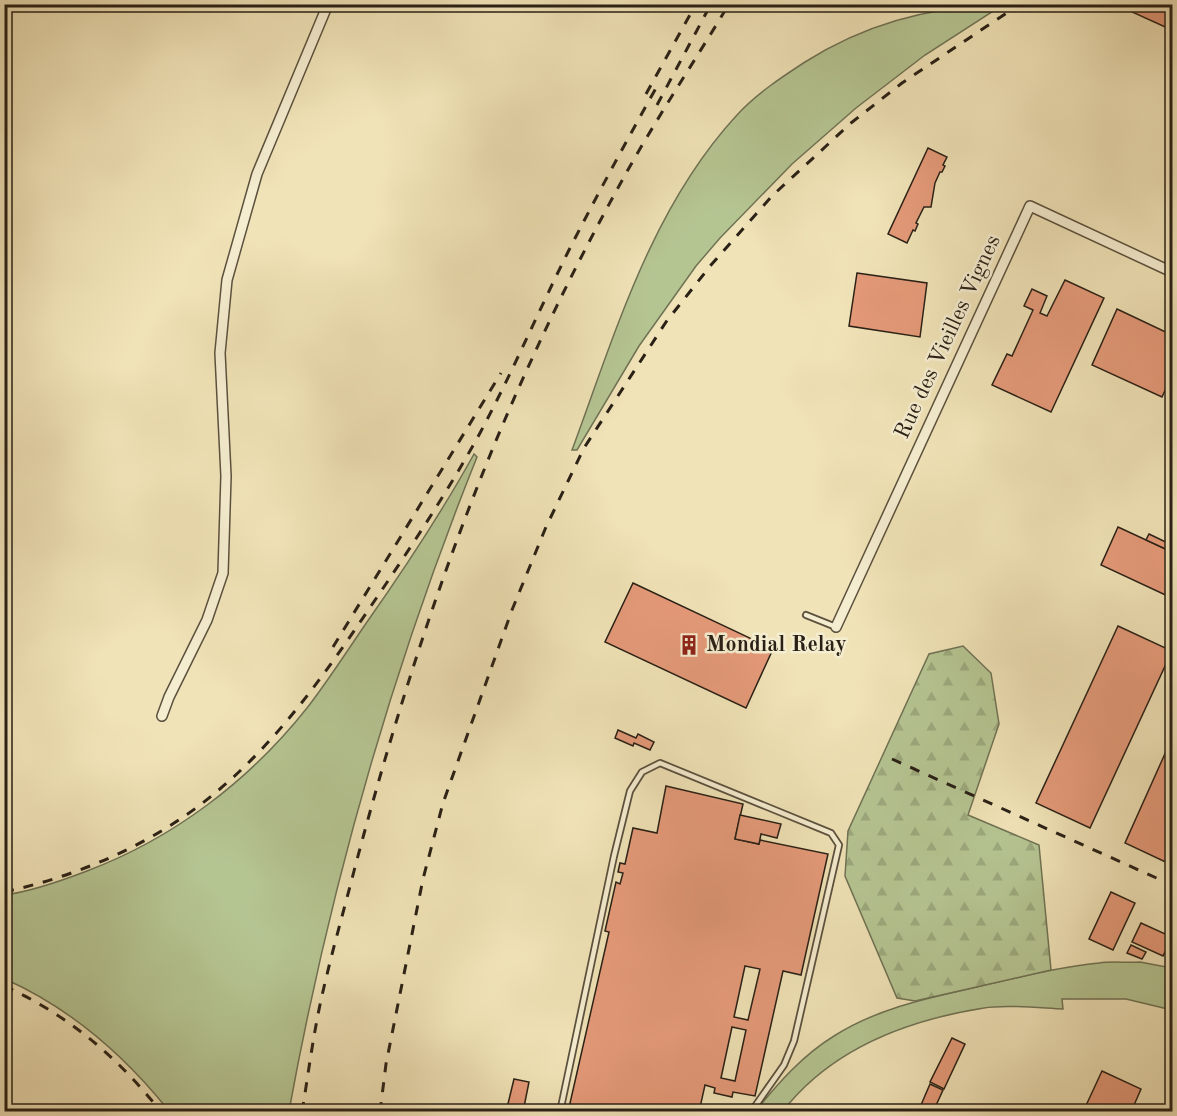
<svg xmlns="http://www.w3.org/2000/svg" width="1177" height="1116" viewBox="0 0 1177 1116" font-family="'Old Standard TT',serif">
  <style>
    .green { fill: #b5c592; stroke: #6f7254; stroke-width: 1.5 }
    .forest { fill: url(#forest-firs); stroke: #6f7254; stroke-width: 1.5 }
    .building { fill: #e59a79; stroke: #292016; stroke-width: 1.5; fill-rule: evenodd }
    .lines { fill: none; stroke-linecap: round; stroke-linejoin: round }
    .lane-casing { stroke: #5b513e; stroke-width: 8 }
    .street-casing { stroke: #5b513e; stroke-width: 12 }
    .lane { stroke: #f5edd0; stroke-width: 4.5 }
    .street { stroke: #f5edd0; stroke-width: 9 }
    .rail { stroke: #292016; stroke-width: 3; stroke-dasharray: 10 10; stroke-linecap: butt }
    .labels { text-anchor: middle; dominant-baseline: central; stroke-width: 5; stroke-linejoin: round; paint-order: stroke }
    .street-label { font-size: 22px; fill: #292016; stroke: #f5edd0 }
    .poi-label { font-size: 22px; font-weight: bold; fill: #292016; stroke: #f5edd0; text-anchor: start }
  </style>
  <defs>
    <pattern id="forest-firs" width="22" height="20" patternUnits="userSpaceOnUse" patternTransform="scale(1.5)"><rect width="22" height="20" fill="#b5c592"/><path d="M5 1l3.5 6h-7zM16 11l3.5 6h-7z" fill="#9ca97d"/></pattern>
  </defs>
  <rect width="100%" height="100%" fill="#f0e3b7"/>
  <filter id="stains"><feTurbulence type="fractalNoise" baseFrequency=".00333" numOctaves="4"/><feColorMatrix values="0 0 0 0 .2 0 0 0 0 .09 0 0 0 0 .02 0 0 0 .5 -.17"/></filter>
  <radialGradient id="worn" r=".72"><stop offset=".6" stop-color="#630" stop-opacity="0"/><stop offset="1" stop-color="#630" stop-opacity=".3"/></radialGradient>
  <!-- green -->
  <g class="green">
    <path d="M994,6l1,4 -70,45 -69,53 -64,56 -72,74 -24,28 -57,80 -62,104h-5c43,-116 79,-242 165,-335 19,-21 45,-38 68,-53 57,-36 122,-55 189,-56z"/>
    <path d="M474,454l3,3c-85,212 -147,430 -188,654h-120c-44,-55 -99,-103 -164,-132v-84c28,-4 56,-14 82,-24 87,-33 162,-90 220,-163 21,-27 40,-57 60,-86 38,-54 75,-110 107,-168z"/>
    <path d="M1140,962l32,6v42l-46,-11h-64l1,10c-22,-1 -58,-5 -79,-1 -76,12 -152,40 -201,103l-28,1c23,-29 48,-57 79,-76 44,-28 94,-38 143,-49 40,-9 81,-20 122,-24 13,-2 27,0 41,-1z"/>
  </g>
  <!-- forest -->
  <polygon class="forest" points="963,646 991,673 999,724 968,815 1039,845 1051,970 915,1001 897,998 845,876 848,831 929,654"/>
  <!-- building -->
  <g class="building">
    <polygon points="1136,4 1172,4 1172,30 1132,12"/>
    <polygon points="928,148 947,157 943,165 945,166 942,172 940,172 935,183 931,207 924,207 916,223 918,224 915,231 913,230 907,243 888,234"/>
    <polygon points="857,273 927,283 920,337 849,326"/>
    <polygon points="1065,280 1104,298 1051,412 992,385 1007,354 1012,356 1033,310 1024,306 1032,289 1047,296 1040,313 1047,316"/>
    <polygon points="1117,309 1172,335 1172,375 1162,397 1092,365"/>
    <polygon points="1118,527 1172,552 1172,598 1101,565"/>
    <polygon points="1149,534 1172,545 1172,552 1146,540"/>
    <polygon points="633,583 773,649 746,708 605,642"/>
    <polygon points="1118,626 1172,651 1090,828 1036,803"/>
    <polygon points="618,730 636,738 638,734 654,742 650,750 634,743 633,746 615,738"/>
    <polygon points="1172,738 1172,865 1125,843"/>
    <path d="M666,786l77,18 -8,35 24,5 1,-4 68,14 -27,121 -18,-4 -28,125 -22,-4 -1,5 -18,-4 1,-5 -10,-3 -6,27h-131l41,-180 -4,-1 11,-49 4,2 3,-11 -5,-1 2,-9 5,1 8,-36 24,5zM745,966l15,3 -12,51 -14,-3zM732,1027l14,3 -11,51 -14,-3z"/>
    <polygon points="740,815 781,824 777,838 761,834 759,844 735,839"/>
    <polygon points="1111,892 1135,903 1113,950 1089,939"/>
    <polygon points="1141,923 1172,937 1163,956 1132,942"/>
    <polygon points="1131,945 1146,952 1142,959 1127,953"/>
    <polygon points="952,1038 965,1044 944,1089 930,1082"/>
    <polygon points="1102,1071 1141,1089 1131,1112 1083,1112"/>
    <polygon points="514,1079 529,1082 523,1112 506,1112"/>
    <polygon points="930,1084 943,1090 933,1112 918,1112"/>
  </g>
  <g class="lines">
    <!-- lane casing -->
    <g class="lane-casing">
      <g id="lane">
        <polyline points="806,615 836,627"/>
        <polyline points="560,1112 614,856 630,791 642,772 660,763 831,833 839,845 794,1041 784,1065 751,1112"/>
      </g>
    </g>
    <!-- street casing -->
    <g class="street-casing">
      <g id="street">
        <polyline points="836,627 1030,206 1172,272"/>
        <polyline points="162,716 169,697 207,620 223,573 226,476 220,353 227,280 257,174 328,4"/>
      </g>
    </g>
    <!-- lane -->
    <use href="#lane" class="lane"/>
    <!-- street -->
    <use href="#street" class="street"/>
    <!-- rail -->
    <g class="rail">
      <polyline points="646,94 696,4"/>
      <polyline points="657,105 711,4"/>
      <polyline points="333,647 501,373"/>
      <polyline points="892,759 1172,885"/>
      <path d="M4,892c70,-15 139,-44 196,-87 71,-54 121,-125 171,-199 38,-56 76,-113 109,-173 32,-60 59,-123 89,-183 28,-55 57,-108 87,-162"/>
      <path d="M4,986c63,28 115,72 157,126"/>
      <path d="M302,1112c7,-42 12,-84 22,-125 9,-39 20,-77 30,-116 47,-178 104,-354 182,-521 28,-61 60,-123 93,-182 31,-55 67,-109 100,-164"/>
      <polyline points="380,1112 386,1064 423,879 443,803 512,610 546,527 584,448 666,322 711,265 772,196 851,123 902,83 1020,4"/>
    </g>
  </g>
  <!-- icons -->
  <defs>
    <g id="building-bare" transform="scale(1.62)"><path d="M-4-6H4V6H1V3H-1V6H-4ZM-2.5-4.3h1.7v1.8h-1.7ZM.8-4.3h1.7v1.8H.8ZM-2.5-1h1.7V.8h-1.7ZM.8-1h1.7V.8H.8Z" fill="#8f2418" stroke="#f5edd0" stroke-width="2.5" paint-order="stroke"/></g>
  </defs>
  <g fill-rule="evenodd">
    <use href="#building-bare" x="689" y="645"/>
  </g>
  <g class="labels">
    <!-- street labels -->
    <g class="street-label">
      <text transform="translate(948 337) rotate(-65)">Rue des Vieilles Vignes</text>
    </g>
    <!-- poi labels -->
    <g class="poi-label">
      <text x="706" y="645">Mondial Relay</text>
    </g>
  </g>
  <!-- margin -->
  <rect width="1177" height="1116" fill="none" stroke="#f0e3b7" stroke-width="24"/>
  <rect x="6" y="6" width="1165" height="1104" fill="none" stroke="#292016" stroke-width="3"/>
  <rect x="12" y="12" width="1153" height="1092" fill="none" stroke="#292016" stroke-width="1.5"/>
  <rect width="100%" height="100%" filter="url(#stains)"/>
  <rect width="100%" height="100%" fill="url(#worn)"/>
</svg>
